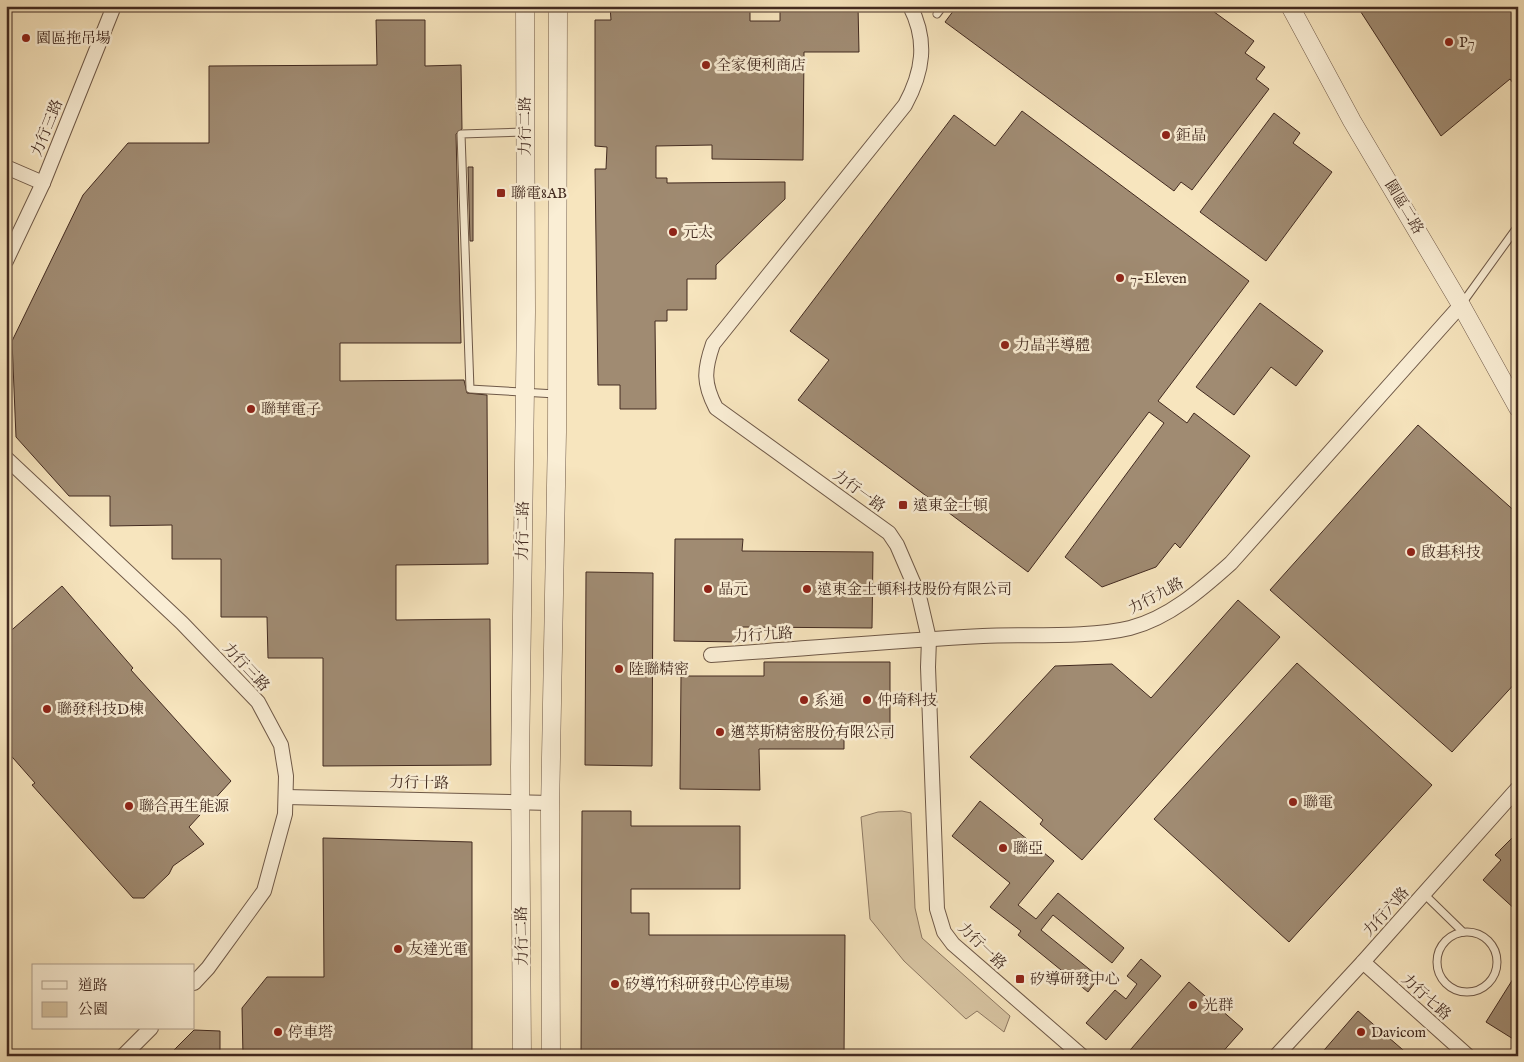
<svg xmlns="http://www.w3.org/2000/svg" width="1524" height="1062" viewBox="0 0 1524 1062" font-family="'IM FELL English','Noto Serif TC',serif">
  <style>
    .green { fill: #d8c5a3; stroke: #8d7862 }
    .building { fill: #a08b72; stroke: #422a20 }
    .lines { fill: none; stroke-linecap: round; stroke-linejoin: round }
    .service-casing { stroke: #6f5948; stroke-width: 9 }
    .minor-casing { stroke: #6f5948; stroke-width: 16 }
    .tertiary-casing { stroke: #6f5948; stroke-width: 19 }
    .service { stroke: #faeed5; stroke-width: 7 }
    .minor { stroke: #faeed5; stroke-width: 14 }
    .tertiary { stroke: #faeed5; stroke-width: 18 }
    .poi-dot { fill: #8f2418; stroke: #faeed5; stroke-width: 2 }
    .labels { text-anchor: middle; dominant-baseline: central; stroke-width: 5; stroke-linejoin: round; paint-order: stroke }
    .poi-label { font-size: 15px; fill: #422a20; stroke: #faeed5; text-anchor: start }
    .street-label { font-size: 15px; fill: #422a20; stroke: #faeed5 }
  </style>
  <rect width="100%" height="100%" fill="#f7e5be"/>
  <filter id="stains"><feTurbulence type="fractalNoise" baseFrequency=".004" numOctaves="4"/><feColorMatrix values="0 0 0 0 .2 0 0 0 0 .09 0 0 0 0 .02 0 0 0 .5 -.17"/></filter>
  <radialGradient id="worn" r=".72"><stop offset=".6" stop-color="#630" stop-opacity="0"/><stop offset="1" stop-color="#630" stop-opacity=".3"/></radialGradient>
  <!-- green -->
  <polygon class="green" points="902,811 911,813 915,908 922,938 1010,1016 1004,1032 977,1011 966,1019 904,961 870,919 861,817 878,812"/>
  <!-- building -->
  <g class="building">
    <polygon points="610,6 750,8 750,21 780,21 780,6 858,6 859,52 804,52 803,160 712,159 712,145 656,146 656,178 667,178 667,183 785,182 785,199 716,265 716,279 687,279 687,310 667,310 667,321 655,321 656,409 620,409 620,385 598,385 595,169 606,169 607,147 595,146 595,20 611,20"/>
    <polygon points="957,6 1206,6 1254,41 1245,53 1265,67 1256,79 1269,89 1192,190 1181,182 1174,191 945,22"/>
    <polygon points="1357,6 1518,6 1518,90 1510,79 1441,136"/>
    <polygon points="376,20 425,20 425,66 461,65 462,129 456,134 461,343 340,343 340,381 464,380 467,393 487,395 488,564 396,565 396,620 490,619 491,765 323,766 323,658 268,658 267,617 221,617 221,559 172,559 172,525 110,526 110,496 69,496 16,437 12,341 83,195 128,143 209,143 209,66 377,65"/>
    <polygon points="1022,111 1249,281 1158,401 1187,423 1194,413 1250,456 1180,548 1175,543 1156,567 1102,587 1065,557 1164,423 1149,412 1028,572 798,400 829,360 790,331 954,115 995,146"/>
    <polygon points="1274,113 1300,133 1293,143 1332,172 1266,261 1200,212"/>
    <polygon points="468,167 473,167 473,241 470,241"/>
    <polygon points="1260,303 1323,351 1296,386 1271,367 1234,415 1196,387"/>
    <polygon points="1418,425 1518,514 1518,680 1452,752 1270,590"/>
    <polygon points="675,539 743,539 742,551 873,552 872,628 742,627 741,642 674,641"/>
    <polygon points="586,572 653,573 652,766 585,765"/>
    <polygon points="62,586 133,668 131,670 231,781 189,827 204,844 173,866 169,874 144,898 133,898 32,785 35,783 6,750 6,635"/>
    <polygon points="1238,600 1280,637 1082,860 1040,824 1043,820 970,757 1055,666 1112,664 1151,698"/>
    <polygon points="764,662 890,662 890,738 844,738 844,749 759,749 760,790 680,789 681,676 764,676"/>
    <polygon points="1297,663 1432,785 1289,942 1154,819"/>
    <polygon points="980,801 1054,861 1018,905 1036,919 1058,893 1124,948 1112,963 1053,915 1041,930 1099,977 1088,992 1018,935 1021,931 990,907 1010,883 952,836"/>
    <polygon points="582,811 631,811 631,826 740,826 740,889 631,889 631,913 649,913 649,935 845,935 844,1056 581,1056"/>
    <polygon points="1518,832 1518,912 1483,880 1501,860 1495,855"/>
    <polygon points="323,838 472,842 472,1056 243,1056 242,1008 267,977 324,977"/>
    <polygon points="1141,959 1161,976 1106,1040 1086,1023 1115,990 1126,999 1137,984 1127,976"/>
    <polygon points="1518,971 1518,1042 1486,1022"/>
    <polygon points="1189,982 1243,1029 1219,1056 1125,1056"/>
    <polygon points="1358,1011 1410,1056 1319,1056"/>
    <polygon points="194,1030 220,1031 220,1056 168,1056"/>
  </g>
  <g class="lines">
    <!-- service casing -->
    <g class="service-casing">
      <g id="service">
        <polyline points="937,14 943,6"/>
        <polyline points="524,132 461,134 470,389 556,394"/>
        <polyline points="1461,305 1518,226"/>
        <polyline points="1424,894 1463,932"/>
        <circle cx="1467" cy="962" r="30"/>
      </g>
    </g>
    <!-- minor casing -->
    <g class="minor-casing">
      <g id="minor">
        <path d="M910,6c18,35 13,66 -5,99l-192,239c-9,26 -10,39 3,64l173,125 8,12 22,51 10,43 -1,28 9,242 7,23 9,12 129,112"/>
        <polyline points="6,167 43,183"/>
        <polyline points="6,261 43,183 114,6"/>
        <polyline points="6,458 182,623 258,702 281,745 286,776 285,814 264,891 208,968 194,983"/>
        <path d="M711,655c90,-6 181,-14 272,-19 43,-2 106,2 147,-8 39,-10 72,-39 101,-65l230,-258"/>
        <polyline points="286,797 551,803"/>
        <polyline points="1363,962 1468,1056"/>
        <polyline points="123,1056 151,1028"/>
        <polyline points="1276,1056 1363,962 1518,788"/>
      </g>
    </g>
    <!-- tertiary casing -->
    <g class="tertiary-casing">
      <g id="tertiary">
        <polyline points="1290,6 1352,121 1461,305 1518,408"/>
        <polyline points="522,1056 520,767 526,312 525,6"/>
        <polyline points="551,1056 550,812 557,432 558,6"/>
      </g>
    </g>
    <!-- service -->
    <use href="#service" class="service"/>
    <!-- minor -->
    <use href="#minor" class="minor"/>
    <!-- tertiary -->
    <use href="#tertiary" class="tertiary"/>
  </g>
  <!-- markers -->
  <g class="poi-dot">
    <circle cx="26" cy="38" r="5"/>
    <circle cx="1449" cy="42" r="5"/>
    <circle cx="706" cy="65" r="5"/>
    <circle cx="1166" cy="135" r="5"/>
    <rect x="496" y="188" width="10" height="10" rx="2.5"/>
    <circle cx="673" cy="232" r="5"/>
    <circle cx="1120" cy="278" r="5"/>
    <circle cx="1005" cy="345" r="5"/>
    <circle cx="251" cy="409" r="5"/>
    <rect x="898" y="500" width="10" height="10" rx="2.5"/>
    <circle cx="1411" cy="552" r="5"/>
    <circle cx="708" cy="589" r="5"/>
    <circle cx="807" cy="589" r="5"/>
    <circle cx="619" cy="669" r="5"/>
    <circle cx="804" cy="700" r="5"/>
    <circle cx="867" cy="700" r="5"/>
    <circle cx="47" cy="709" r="5"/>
    <circle cx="720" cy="732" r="5"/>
    <circle cx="1293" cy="802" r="5"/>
    <circle cx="129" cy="806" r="5"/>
    <circle cx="1003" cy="848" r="5"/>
    <circle cx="398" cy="949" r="5"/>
    <rect x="1015" y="974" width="10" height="10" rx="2.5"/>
    <circle cx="615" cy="984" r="5"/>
    <circle cx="1193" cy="1005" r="5"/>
    <circle cx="278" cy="1032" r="5"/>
    <circle cx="1361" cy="1032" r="5"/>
  </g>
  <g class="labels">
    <!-- poi labels -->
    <g class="poi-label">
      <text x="36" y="38">園區拖吊場</text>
      <text x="1459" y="42">P7</text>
      <text x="716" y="65">全家便利商店</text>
      <text x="1176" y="135">鉅晶</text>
      <text x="511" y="193">聯電8AB</text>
      <text x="683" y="232">元太</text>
      <text x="1130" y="278">7-Eleven</text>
      <text x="1015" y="345">力晶半導體</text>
      <text x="261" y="409">聯華電子</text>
      <text x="913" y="505">遠東金士頓</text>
      <text x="1421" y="552">啟碁科技</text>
      <text x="718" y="589">晶元</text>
      <text x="817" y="589">遠東金士頓科技股份有限公司</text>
      <text x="629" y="669">陸聯精密</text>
      <text x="814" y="700">系通</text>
      <text x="877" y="700">仲琦科技</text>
      <text x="57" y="709">聯發科技D棟</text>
      <text x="730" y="732">邁萃斯精密股份有限公司</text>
      <text x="1303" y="802">聯電</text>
      <text x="139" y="806">聯合再生能源</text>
      <text x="1013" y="848">聯亞</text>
      <text x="408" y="949">友達光電</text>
      <text x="1030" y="979">矽導研發中心</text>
      <text x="625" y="984">矽導竹科研發中心停車場</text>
      <text x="1203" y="1005">光群</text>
      <text x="288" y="1032">停車塔</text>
      <text x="1371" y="1032">Davicom</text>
    </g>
    <!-- street labels -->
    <g class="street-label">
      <text transform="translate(525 126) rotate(-90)">力行二路</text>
      <text transform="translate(47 128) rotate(-68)">力行三路</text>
      <text transform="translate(1404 207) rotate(59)">園區二路</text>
      <text transform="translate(859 491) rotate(36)">力行一路</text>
      <text transform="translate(523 531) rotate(-89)">力行二路</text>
      <text transform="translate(1156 596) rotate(-28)">力行九路</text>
      <text transform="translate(763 635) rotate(-4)">力行九路</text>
      <text transform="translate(246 667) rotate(47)">力行三路</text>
      <text transform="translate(419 783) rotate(1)">力行十路</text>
      <text transform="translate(1386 912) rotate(-48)">力行六路</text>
      <text transform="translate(522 936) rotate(-91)">力行二路</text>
      <text transform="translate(982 946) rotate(44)">力行一路</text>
      <text transform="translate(1426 997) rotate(42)">力行七路</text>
    </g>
  </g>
  <!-- margin -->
  <rect width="1524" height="1062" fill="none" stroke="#f7e5be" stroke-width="25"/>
  <rect x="8" y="8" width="1509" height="1047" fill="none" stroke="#422a20" stroke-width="2.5"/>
  <rect x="12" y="12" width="1499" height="1037" fill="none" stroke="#422a20"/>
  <!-- legend -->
  <rect x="32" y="964" width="162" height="65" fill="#faeed5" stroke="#b0a08d"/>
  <rect x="42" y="981" width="25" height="8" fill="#faeed5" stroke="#b0a08d"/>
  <text x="78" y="990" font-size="15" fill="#422a20">道路</text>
  <rect x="42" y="1002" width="25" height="15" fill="#d8c5a3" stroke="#b0a08d"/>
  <text x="78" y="1014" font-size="15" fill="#422a20">公園</text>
  <rect width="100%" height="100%" filter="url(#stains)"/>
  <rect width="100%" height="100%" fill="url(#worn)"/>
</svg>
